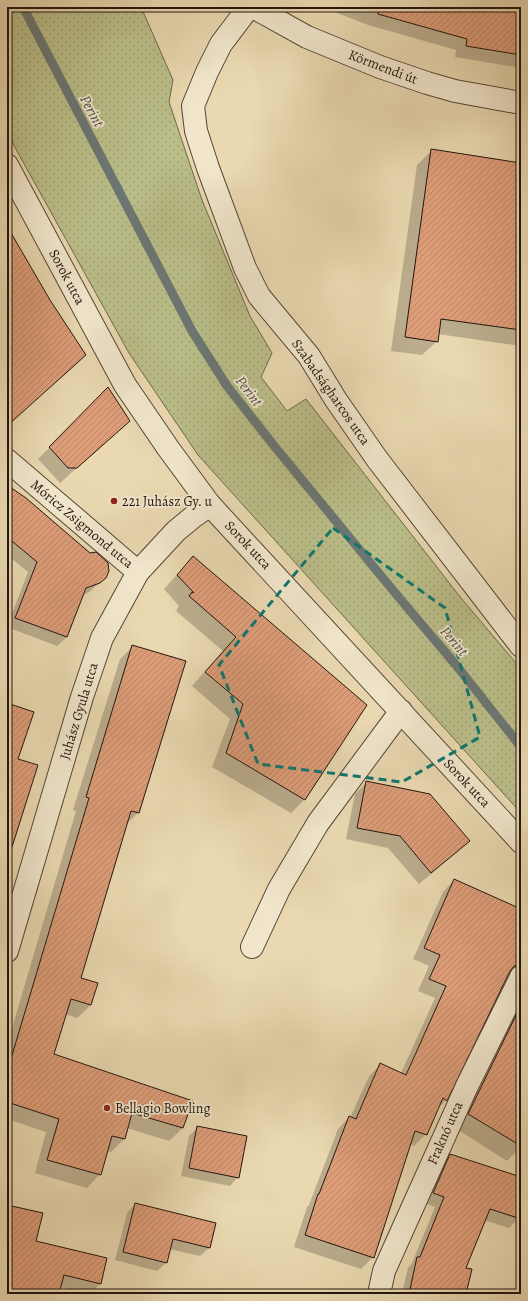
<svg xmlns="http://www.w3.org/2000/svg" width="528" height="1301" viewBox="0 0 528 1301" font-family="Alegreya,serif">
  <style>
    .grass { fill: url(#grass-dots); stroke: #6e6a4c }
    .shadow { fill: #0003 }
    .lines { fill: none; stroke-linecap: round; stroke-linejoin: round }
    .stream { stroke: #6b7774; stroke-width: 9 }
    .building { fill: url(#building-hatch); stroke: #221510 }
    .minor-casing { stroke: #544638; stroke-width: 24 }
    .minor { stroke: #f1e6cc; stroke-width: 22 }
    .marked { fill: none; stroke: #0f766e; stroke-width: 3; stroke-dasharray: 8 5; stroke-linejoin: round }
    .poi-dot { fill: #8f2418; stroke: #f1e6cc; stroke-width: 1.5 }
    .labels { text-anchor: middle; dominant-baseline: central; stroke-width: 3.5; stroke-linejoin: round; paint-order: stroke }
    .street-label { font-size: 14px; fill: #221510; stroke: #f1e6cc }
    .poi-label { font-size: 14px; fill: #221510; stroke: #f1e6cc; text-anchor: start }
    .water-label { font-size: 15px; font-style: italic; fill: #4d4e4a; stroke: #f1e6cc }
  </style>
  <defs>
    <pattern id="grass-dots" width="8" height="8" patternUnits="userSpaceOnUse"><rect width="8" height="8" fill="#babe89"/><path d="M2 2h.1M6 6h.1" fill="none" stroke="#a0a275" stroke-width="1.8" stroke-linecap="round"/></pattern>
    <pattern id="building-hatch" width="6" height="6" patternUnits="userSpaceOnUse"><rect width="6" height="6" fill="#dd9d78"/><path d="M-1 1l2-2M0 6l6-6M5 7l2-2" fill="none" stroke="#bd8667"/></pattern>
  </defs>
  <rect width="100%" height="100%" fill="#e9d8b0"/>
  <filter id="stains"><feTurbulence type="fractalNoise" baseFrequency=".005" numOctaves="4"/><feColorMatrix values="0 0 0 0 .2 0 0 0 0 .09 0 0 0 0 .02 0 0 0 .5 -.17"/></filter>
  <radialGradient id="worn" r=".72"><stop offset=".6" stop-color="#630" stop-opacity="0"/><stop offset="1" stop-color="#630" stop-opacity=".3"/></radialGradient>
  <!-- grass -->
  <polygon class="grass" points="7,7 141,7 173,80 169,102 202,200 250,316 272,353 261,377 287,411 306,399 461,598 521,669 521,813 198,455 129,353 7,133"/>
  <!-- shadow -->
  <g class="shadow">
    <polygon points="322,7 521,7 521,68 455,57 456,50 368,25"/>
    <polygon points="432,150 521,164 521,346 438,334 437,341 422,355 391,351 417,165"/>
    <polygon points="108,389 116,433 60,483 38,459"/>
    <polygon points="7,486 106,577 89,592 83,595 67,637 57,646 7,627 28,572 7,555"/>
    <polygon points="193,557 365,705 305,799 291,813 212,767 230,719 192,686 223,651 176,611 179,606 164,589"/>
    <polygon points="133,646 138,813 126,824 80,978 91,1005 77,1018 65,1014 53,1055 183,1128 169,1141 127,1128 124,1139 111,1152 107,1151 100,1174 87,1188 35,1173 46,1132 7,1119 7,1045 76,811 73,810 120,659"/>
    <polygon points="7,705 17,760 37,766 7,859"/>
    <polygon points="367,782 468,841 456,853 419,884 388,848 346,839 355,794"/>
    <polygon points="454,880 521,910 520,965 508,976 506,976 446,1100 437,1109 426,1134 414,1146 410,1144 373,1257 361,1269 294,1247 307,1207 309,1205 338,1129 349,1117 350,1118 369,1076 381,1064 401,1073 435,998 418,991 429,966 413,959 443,892"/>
    <polygon points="521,991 521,1147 507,1161 455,1128"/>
    <polygon points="198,1127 238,1177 230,1186 181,1176 189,1136"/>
    <polygon points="450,1155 521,1178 521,1213 519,1218 509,1228 484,1220 465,1269 465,1294 402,1294 408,1268 412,1263 435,1207 424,1203 441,1165"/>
    <polygon points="135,1204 215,1224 209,1248 200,1256 169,1249 166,1263 157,1271 115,1260 127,1213"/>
    <polygon points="7,1206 35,1242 106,1259 100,1284 90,1294 60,1287 58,1294 7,1294"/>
  </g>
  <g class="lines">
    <!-- stream -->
    <polyline class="stream" points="23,7 192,331 227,386 275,447 396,594 456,665 521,747"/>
  </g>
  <!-- building -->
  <g class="building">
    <polygon points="379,7 521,7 521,55 466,46 467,39 378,14"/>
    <polygon points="431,149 521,163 521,330 441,319 438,342 405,337"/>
    <polygon points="7,226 50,300 86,355 7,426"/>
    <polygon points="108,387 130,421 77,468 68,468 49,447"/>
    <polygon points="7,485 26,498 90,553 96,552 108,563 109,571 106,578 100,583 86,588 67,637 15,618 37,562 7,537"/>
    <polygon points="193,556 367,705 305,800 226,753 243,704 205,672 236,637 189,596 192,592 194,593 177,575"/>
    <polygon points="132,645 186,661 139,813 131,811 81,978 98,983 91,1005 71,999 54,1054 193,1101 183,1128 132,1113 125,1139 112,1136 101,1175 47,1160 59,1119 7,1102 7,1072 89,798 86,797"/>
    <polygon points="7,703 34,712 18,759 38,765 12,847 7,846"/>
    <polygon points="366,781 430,794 470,841 431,873 400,836 357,828"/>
    <polygon points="454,879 521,909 521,965 514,966 510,971 447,1101 443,1098 427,1135 415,1131 374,1258 305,1235 318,1194 319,1194 349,1116 356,1119 380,1063 406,1075 446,986 429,979 440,955 424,948"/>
    <polygon points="521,1005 521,1146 468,1114"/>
    <polygon points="197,1126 247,1136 239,1178 189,1168"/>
    <polygon points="450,1154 521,1177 521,1219 490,1209 466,1268 472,1269 466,1294 409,1294 417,1257 420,1257 444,1197 433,1193"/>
    <polygon points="135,1203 216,1223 210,1248 173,1239 167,1263 123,1252"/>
    <polygon points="7,1205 43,1213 36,1241 107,1258 101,1284 64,1275 59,1294 7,1294"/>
  </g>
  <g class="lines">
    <!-- minor casing -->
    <g class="minor-casing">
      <g id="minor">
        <polyline points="249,7 221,44 207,72 193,106 196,131 208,168 245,268 259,296 309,356 336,400 377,459 521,646"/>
        <polyline points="253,7 307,37 380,67 427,83 455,91 521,103"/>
        <polyline points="7,165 125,385 168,448 210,505 521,842"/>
        <polyline points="7,460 138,572"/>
        <polyline points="252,947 279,889 318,823 401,711"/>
        <polyline points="7,951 82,697 102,638 138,572 176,531 193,517 210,505"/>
        <polyline points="379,1294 384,1271 467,1086 521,977"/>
      </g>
    </g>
    <!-- minor -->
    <use href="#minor" class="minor"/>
  </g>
  <!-- marked area -->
  <path class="marked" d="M333,528l112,80 35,129 -78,45 -144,-18 -39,-99z"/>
  <!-- markers -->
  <g class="poi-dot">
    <circle cx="114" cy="501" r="4"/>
    <circle cx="107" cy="1108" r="4"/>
  </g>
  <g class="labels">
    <!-- street labels -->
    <g class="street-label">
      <text transform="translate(383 67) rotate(21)">Körmendi út</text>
      <text transform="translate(67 277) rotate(62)">Sorok utca</text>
      <text transform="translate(331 392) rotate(55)">Szabadságharcos utca</text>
      <text transform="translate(82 524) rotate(40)">Móricz Zsigmond utca</text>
      <text transform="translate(248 545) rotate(47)">Sorok utca</text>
      <text transform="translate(79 711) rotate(-73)">Juhász Gyula utca</text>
      <text transform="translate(467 783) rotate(47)">Sorok utca</text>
      <text transform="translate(445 1133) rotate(-66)">Fraknó utca</text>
    </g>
    <!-- poi labels -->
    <g class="poi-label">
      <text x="122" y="501">221 Juhász Gy. u</text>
      <text x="115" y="1108">Bellagio Bowling</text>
    </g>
    <!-- water labels -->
    <g class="water-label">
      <text transform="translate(92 111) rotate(62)">Perint</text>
      <text transform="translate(249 391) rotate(53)">Perint</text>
      <text transform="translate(454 641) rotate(50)">Perint</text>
    </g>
  </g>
  <!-- margin -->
  <rect width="528" height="1301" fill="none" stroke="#e9d8b0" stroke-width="24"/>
  <rect x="8" y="8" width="512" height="1285" fill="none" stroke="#221510" stroke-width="2"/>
  <rect x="12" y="12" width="504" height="1277" fill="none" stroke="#221510"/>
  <rect width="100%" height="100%" filter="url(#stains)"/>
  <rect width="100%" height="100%" fill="url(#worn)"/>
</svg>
